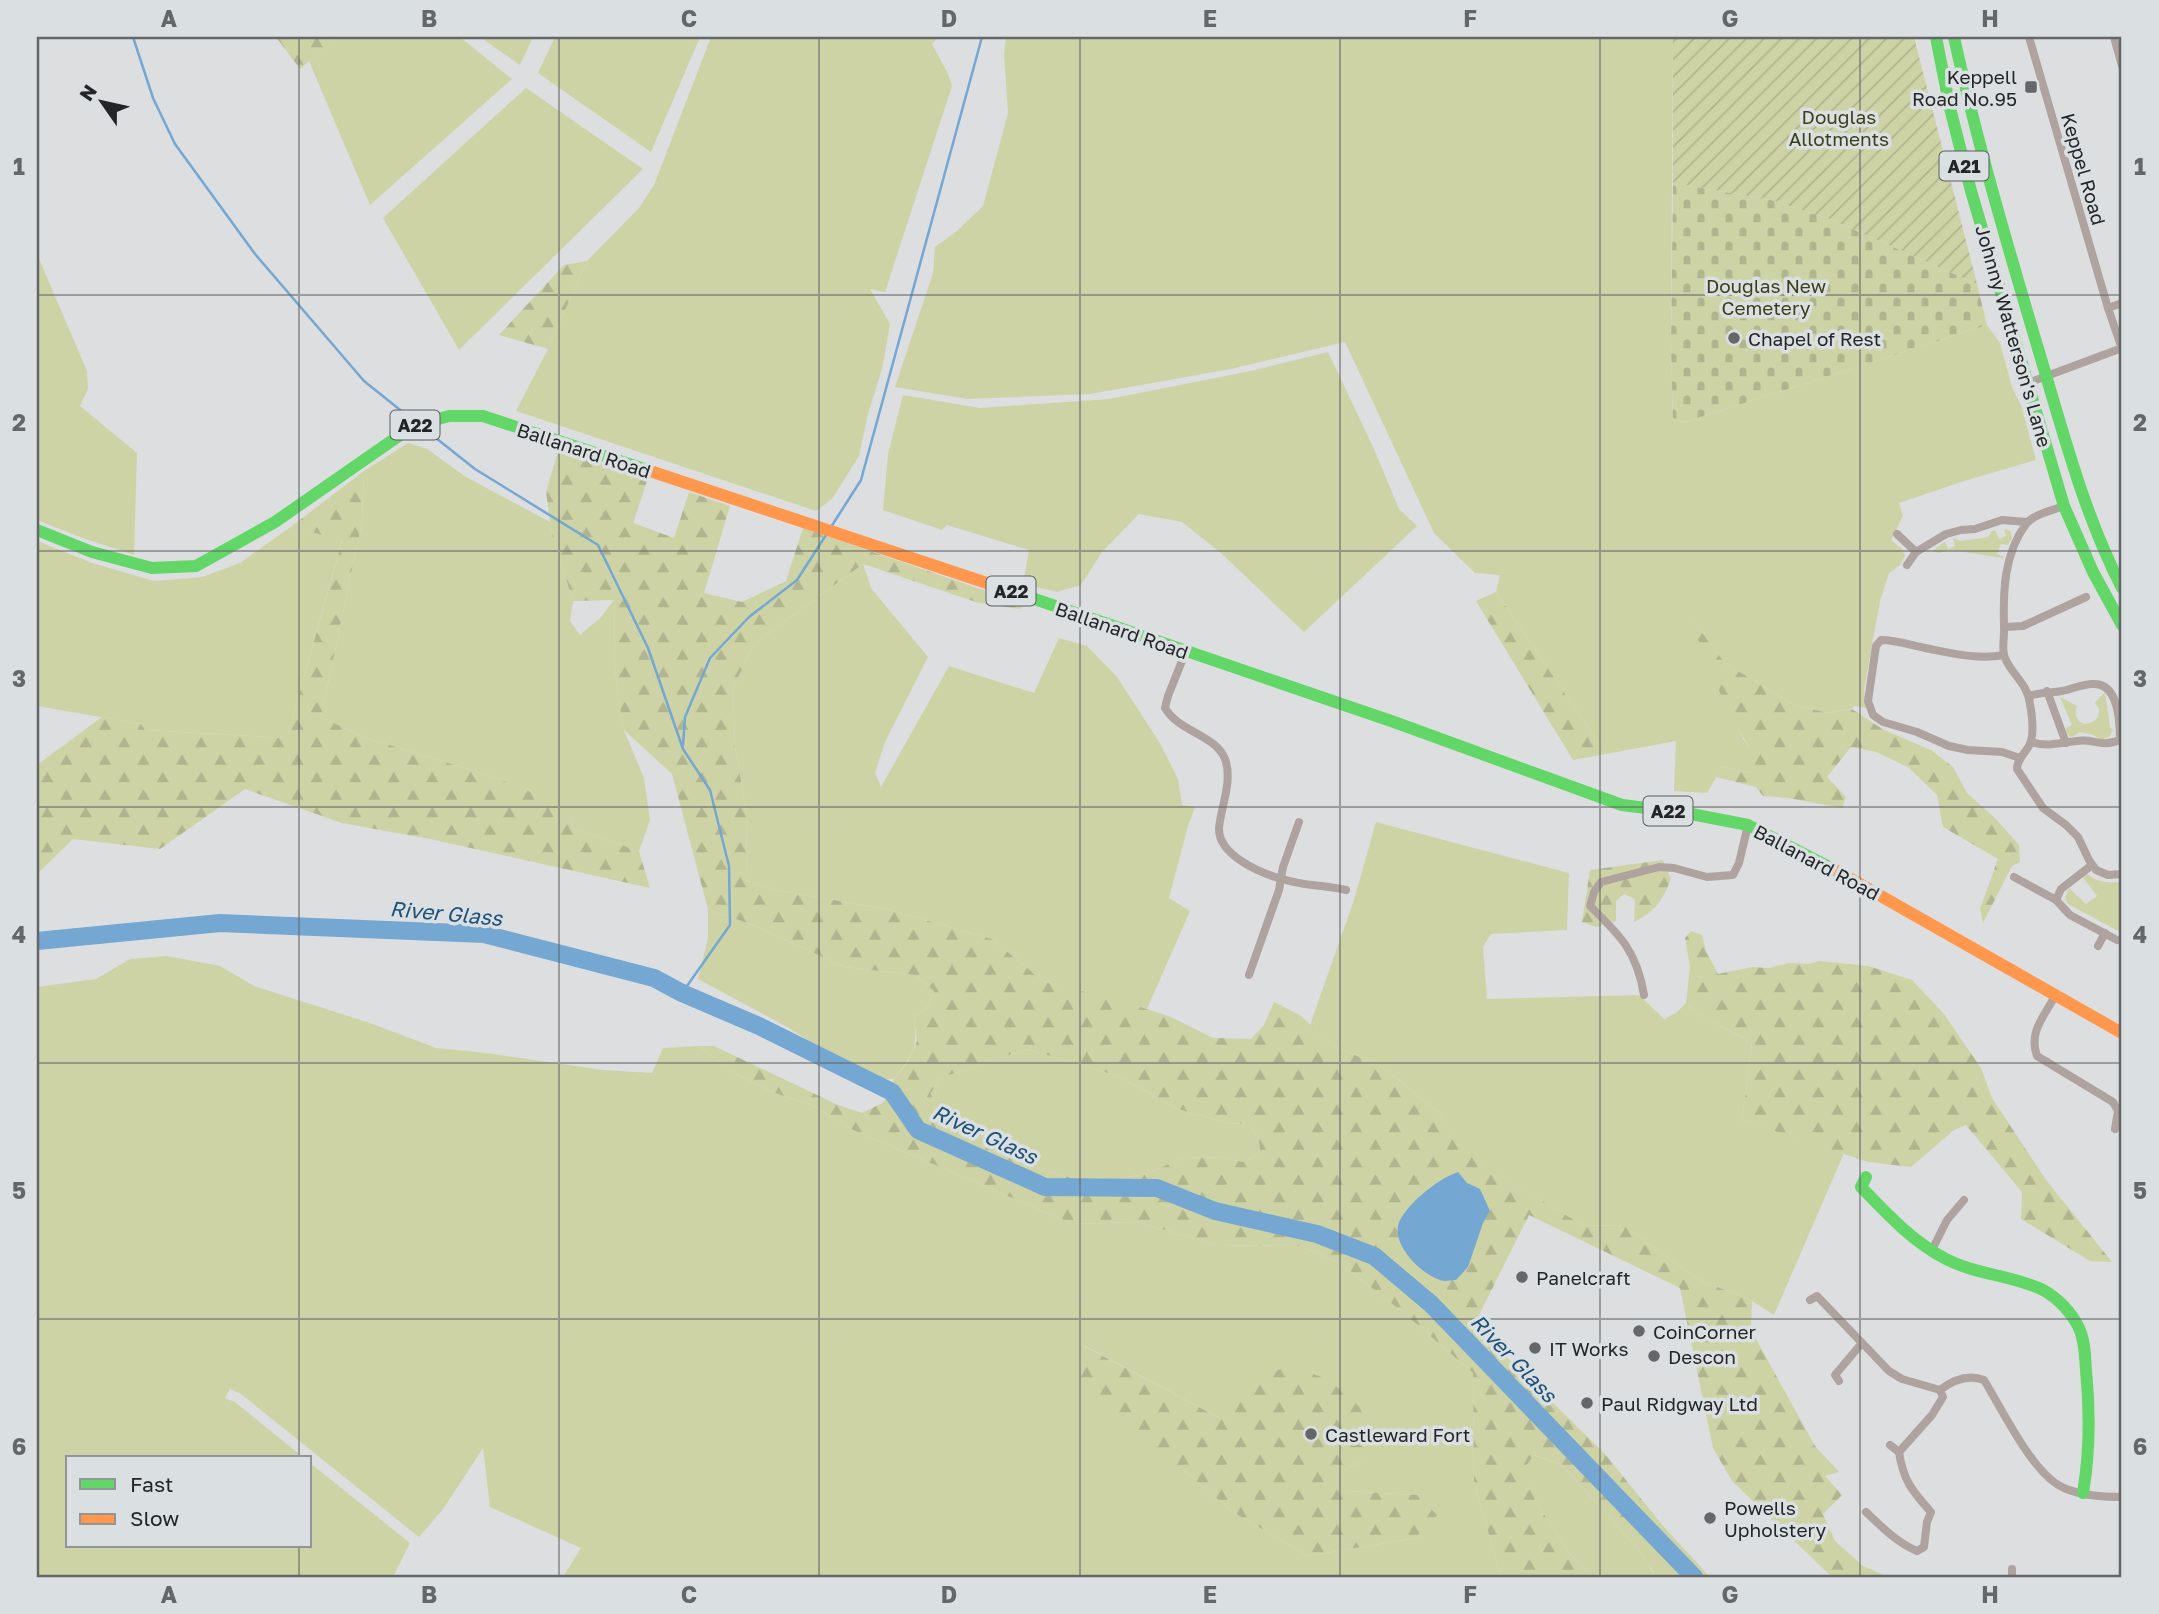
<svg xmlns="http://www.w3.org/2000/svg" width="2159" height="1614" viewBox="0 0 2159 1614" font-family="'Golos Text',sans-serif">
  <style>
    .grass { fill: #ced3a6; fill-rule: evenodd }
    .forest { fill: url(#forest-firs); fill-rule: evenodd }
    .cemetery { fill: url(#cemetery-stones) }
    .garden { fill: url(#garden-furrows) }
    .water { fill: #74a7d2 }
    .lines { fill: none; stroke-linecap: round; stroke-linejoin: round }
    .stream { stroke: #74a7d2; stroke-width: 2.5 }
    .river { stroke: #74a7d2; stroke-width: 18 }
    .street { stroke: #aea39f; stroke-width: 8 }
    .fast { stroke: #63d668; stroke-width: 12 }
    .slow { stroke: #ff974d; stroke-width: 12 }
    .grid { fill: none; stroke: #646667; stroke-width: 2; stroke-opacity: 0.55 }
    .poi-dot { fill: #646667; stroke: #dadfe2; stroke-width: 2.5 }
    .labels { text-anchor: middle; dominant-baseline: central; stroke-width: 7; stroke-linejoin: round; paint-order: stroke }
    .shield { fill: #dadfe2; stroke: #5a5d5e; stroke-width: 2 }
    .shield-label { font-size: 18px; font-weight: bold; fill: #232526 }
    .poi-label { font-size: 19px; fill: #232526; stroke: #dadfe2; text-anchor: start }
    .park-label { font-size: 19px; fill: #3b3e17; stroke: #dadfe2 }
    .street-label { font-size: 19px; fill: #232526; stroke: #dadfe2 }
    .water-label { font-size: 21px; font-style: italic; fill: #1c5079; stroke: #dadfe2 }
    .neatline { fill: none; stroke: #646667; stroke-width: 2.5 }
    .grid-label { font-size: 23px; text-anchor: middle; font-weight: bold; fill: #646667 }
  </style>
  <defs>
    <pattern id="forest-firs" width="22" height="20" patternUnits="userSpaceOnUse" patternTransform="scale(1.75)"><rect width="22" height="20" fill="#ced3a6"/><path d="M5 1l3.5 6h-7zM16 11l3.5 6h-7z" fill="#b1b58f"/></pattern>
    <pattern id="cemetery-stones" width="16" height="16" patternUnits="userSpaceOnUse" patternTransform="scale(1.75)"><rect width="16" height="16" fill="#ced3a6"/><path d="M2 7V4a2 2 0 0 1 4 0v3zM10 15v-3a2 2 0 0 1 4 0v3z" fill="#b1b58f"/></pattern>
    <pattern id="garden-furrows" width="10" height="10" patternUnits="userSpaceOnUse" patternTransform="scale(1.75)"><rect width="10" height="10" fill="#ced3a6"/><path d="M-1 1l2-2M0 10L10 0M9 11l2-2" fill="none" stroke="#b1b58f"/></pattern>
  </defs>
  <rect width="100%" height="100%" fill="#dcdee0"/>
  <!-- grass -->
  <g class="grass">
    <polygon points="337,37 460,37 512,79 370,205 309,61"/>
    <polygon points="480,37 533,37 520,65"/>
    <polygon points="555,37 700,37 651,152 538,73"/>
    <polygon points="711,37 939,37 932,44 948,74 952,86 885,292 870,289 890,324 882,369 868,414 859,456 832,499 816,511 516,411 548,349 587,261 639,208 654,185"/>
    <polygon points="1006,37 1673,37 1671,344 1673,420 1685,422 1987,325 2000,343 2012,387 2021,405 2036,460 1961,482 1899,503 1903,516 1891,540 1902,549 1905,556 1900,565 1889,573 1880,601 1864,689 1866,708 1854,706 1852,709 1828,713 1794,705 1725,663 1690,617 1743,739 1758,758 1751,773 1722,767 1707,793 1674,791 1676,741 1606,754 1496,592 1500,575 1475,573 1434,533 1345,342 1231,369 1090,394 968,399 895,387 933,273 935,247 957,231 983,206 1008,113 1004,54"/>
    <polygon points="526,88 643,169 459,350 383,218"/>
    <polygon points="37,254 87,371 88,389 80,406 137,453 134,555 80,537 37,520"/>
    <polygon points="1328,352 1374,449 1399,509 1417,526 1304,632 1221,553 1182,522 1139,514 1102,552 1081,585 1057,592 1023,584 1029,550 947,525 942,530 883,510 888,454 903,395 980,408 1109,399 1251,371"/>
    <polygon points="408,443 427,449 466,477 550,522 552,535 573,601 570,621 580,635 600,618 615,599 614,661 623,728 644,778 650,820 639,851 573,829 571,815 493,777 364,737 321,717 362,522 364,471"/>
    <polygon points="292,526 342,540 287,738 145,730 141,724 37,706 37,541 92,563 154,581 202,577 240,563"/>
    <polygon points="2004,529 2010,531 2012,538 2008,545 2001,544 1997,554 2004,557 2003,558 1952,550 1939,553 1932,551 1945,542 1948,549 1955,546 1953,538 1961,541 1988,537 1992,531 1995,530 1999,539 2006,536"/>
    <polygon points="863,564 871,588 928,657 885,742 875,773 881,787 949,666 1034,693 1059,638 1087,646 1117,677 1161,745 1178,779 1182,805 1195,807 1188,826 1169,898 1190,911 1147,1009 1044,982 992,939 886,909 776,890 746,880 747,814 735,747 733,688 754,644"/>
    <path d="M2105,692l5,35 3,3 -4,7 -7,3 -9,-5 -13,-3 -8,5 -3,-1 -4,-7 7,-4 -12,-28 17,9c-6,17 11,24 21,11l1,-9 -4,-5z"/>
    <polygon points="1376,822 1569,873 1567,930 1491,934 1483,947 1487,999 1639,995 1664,1019 1676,1013 1686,1003 1695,1012 1752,1043 1742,1120 1844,1153 1774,1315 1752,1301 1698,1279 1623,1225 1584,1226 1464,1153 1439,1113 1383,1067 1331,1045 1310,1025 1354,900"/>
    <path d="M2088,874c8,9 23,9 34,8v51l-54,-29 -3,-6 4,-10 17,16 11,-8 -15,-20z"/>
    <path d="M708,909l50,18 86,40 71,8 19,16 -6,15 -14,12c4,31 -1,37 -20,61h-10l-75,-38 -20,-13 -91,-49 10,-41z"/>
    <path d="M167,956l53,10 34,20 116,37 66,25 50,5 117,17 49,3 11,-25 36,-2 37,28 39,19 41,14 35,22 222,95 64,-2 80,23 83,1 40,17 65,51 68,59 1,109 27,95h-938l18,-29 -91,-41 -7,-59 -40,61 -24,28 -178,-143 -11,-5 -5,9 10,4 69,56h-236v88h242v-83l100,80 -17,34h-356v-590l59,-8 34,-20zM1083,1345l146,78 138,34 -23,14v20l74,4 4,42 -114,19 -75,-44 -48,-41z"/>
    <polygon points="1027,1049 1118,1076 1178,1109 1227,1123 1249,1124 1259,1139 1260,1153 1243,1162 1225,1158 1184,1157 1149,1173 1107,1181 1063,1176 1029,1166 984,1147 980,1131 948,1129 936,1120 931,1093 940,1078"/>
    <polygon points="1533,1455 1562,1465 1639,1550 1654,1574 1653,1577 1594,1577 1569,1553 1535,1500 1523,1469"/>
  </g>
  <!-- forest -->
  <g class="forest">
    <polygon points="276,37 337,37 300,69"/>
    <polygon points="587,261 548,349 499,335 564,265"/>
    <path d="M559,448l89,30 -15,45 41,15 15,-46 41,14 -26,87 38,9 44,-21 17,-53 221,76 -4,5 -41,-6 -116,-39 -109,80 -21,44 2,59 12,67 -1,66 30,10 110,19 106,30 52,43 78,19 49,16 42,21 38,1 13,-14 10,-23 26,13 31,30 52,22 56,46 26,40 119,73 39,-1 75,54 54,22 -1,29 64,116 24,26 -14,4 17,19 -19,19 12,27 28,25 25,11h-56l-100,-96 -19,-33 -33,-160 -151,-73 -55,110 130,128 60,74 46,50h-57l1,-4 -15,-23 -77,-85 -28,-10 -10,14 11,31 34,53 25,24h-93l-27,-95 -1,-109 -68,-59 -65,-51 -40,-17 -83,-1 -80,-23 -64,2 -222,-95 -35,-22 -41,-14 -39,-19 -37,-28h15l124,59 24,8 22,-11 10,-23 14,-17 9,-21 -3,-23 14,-12 6,-15 -19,-16 -71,-8 -86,-40 -50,-18 -36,-135 -49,-45 -9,-68 1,-61 -42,1 -21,-66 -6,-43zM1027,1049l91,27 60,33 49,14 22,1 10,15 1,14 -17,9 -18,-4 -41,-1 -35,16 -42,8 -44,-5 -34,-10 -45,-19 -4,-16 -32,-2 -12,-9 -5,-27 9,-15z"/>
    <polygon points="364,471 362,522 321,717 364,737 493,777 559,803 571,815 573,829 639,851 650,888 430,839 342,823 245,789 160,849 73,839 37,874 37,765 102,717 141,724 145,730 287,738 342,541 292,526"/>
    <polygon points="1496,592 1606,754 1573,760 1476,601"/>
    <path d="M1688,614l37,49 69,42 34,8 24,-4 32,21 47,20 22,17 14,26 28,25 24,27 1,17 -8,4 -29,57 -3,-14 18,-50 -55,-32 -6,-32 -29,-28 -32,-15 -25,-5 -24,30 19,20 -4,11 -54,-10 -25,-2 -7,-9 -40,-10 6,-10 29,6 6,-15c-32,-44 -49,-94 -69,-144z"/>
    <path d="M1663,860l8,19c-9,22 -15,32 -37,43l1,-23 -11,-5 -8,7v20l-20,6 -14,-5 8,-52z"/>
    <polygon points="1691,931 1702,935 1706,951 1718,974 1752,967 1769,968 1788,963 1808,964 1819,961 1868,966 1912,980 1944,1014 1981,1068 1992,1098 2046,1180 2112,1262 2090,1261 2021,1219 2022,1192 1966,1125 1954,1130 1911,1167 1868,1162 1742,1120 1752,1043 1695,1012 1686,1003 1690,967 1685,938"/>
    <polygon points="1082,1345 1229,1423 1251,1381 1290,1365 1329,1380 1361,1408 1372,1442 1367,1457 1344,1471 1344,1491 1418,1495 1437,1515 1422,1537 1308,1556 1233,1512 1185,1471 1070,1388"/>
  </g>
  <!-- cemetery -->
  <polygon class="cemetery" points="1673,183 1771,200 1830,219 1977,284 1987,325 1685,422 1673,420 1671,344"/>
  <!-- garden -->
  <polygon class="garden" points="1673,37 1914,37 1977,284 1830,219 1771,200 1673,183"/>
  <!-- water -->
  <path class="water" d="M1458,1172l9,11 13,6 10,22 -7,12 -15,44 -12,13c-5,0 -12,2 -16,0 -19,-6 -46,-33 -42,-54 4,-19 41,-48 60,-54z"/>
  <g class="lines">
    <!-- stream -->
    <g class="stream">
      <polyline points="133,37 153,98 175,144 255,254 364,381 414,421"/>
      <polyline points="422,427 475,469 598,545 648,648 683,749 710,790 729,866 730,925 682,993"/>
      <polyline points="831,527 861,480 982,37"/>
      <polyline points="683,745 685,717 710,658 749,617 797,580 826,535"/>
    </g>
    <!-- river -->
    <polyline class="river" points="37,941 220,923 484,934 654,978 682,993 759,1026 892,1092 918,1130 1045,1187 1157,1188 1215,1211 1317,1234 1374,1256 1431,1304 1694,1577"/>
    <!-- street -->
    <g class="street">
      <polyline points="2029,37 2108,308 2122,349"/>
      <polyline points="2114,37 2122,66"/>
      <polyline points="2108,308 2122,303"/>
      <polyline points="2028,383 2122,348"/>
      <path d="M2064,506c-11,4 -30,8 -38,18 -22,30 -23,67 -22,102 1,10 -3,23 1,32 7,17 23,26 25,46 2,11 4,26 1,37 -3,11 -14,16 -14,28l26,39 23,17 12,12 11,23 7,10 12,5 14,-1"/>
      <polyline points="1897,534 1916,552 1946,534 1961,530 1975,529 2002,520 2027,522"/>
      <polyline points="1907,565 1916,552"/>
      <polyline points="2005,627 2023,626 2086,597"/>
      <path d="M1186,651l-18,45 -3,12c14,24 51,27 60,51 8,22 -4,47 -6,69 -1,27 41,45 63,51 21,7 43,6 64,11"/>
      <path d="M2004,655c-26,5 -53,-2 -79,-7 -15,-3 -29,-8 -44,-8l-5,6 -8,55 5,14 10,7 34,10 32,14 19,4 34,2 18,6"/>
      <polyline points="2047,691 2066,743"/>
      <path d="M2029,696c13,-4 21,-3 33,-5 11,-2 22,-8 33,-7 24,1 25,38 25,56 -21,8 -25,-2 -44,1 -17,2 -28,6 -45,1"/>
      <polyline points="2092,865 2061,889 2056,900 2070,915 2117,940"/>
      <polyline points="2014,877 2056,900"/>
      <polyline points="2098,946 2105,933"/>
      <polyline points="1249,975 1279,890 1283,867 1299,822"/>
      <path d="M2056,994c-11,22 -28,37 -19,62l76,46 5,9 -3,18"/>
      <path d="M1644,995c-7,-43 -23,-59 -54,-89l4,-14 7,-10 58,-15 15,1 33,9 26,-2 6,-12 9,-38"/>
      <polyline points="1932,1250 1947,1220 1964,1200"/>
      <path d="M1810,1300l7,-4 72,75 13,8 38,11c13,-10 28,-16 44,-10 18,29 49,95 80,108 18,8 39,9 58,9"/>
      <polyline points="1839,1381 1835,1375 1862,1343"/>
      <polyline points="1890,1445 1899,1452 1932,1415 1943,1397 1940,1390"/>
      <path d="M1866,1512c16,15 30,30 51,39l7,-4 3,-25 4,-10c-19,-21 -28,-32 -32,-60"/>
      <polyline points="2012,1577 2012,1569"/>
    </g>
    <!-- fast -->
    <g class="fast">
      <polyline points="1936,37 1950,108 1971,191 2064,506 2093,572 2122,625"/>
      <path d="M1954,37c24,110 56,217 88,325 23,77 43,154 80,226"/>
      <polyline points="37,530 92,552 152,568 196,566 275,522 413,426 449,416 483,416 647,470"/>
      <polyline points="1023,595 1394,722 1622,805 1686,813 1748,825 1835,870"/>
      <path d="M1866,1177l-5,10c26,27 52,55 85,72 31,16 66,16 97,31 15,8 29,23 36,38 6,13 6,28 7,42 4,41 4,82 -3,123"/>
    </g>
    <!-- slow -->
    <g class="slow">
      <polyline points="647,470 1023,595"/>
      <polyline points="1835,870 2122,1033"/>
    </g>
  </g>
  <!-- grid -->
  <path class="grid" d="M299,37v1421M559,37v1540M819,37v1540M1080,37v1540M1340,37v1540M1600,37v1540M1860,37v1540M37,295h2085M37,551h2085M37,807h2085M37,1063h2085M37,1319h2085M299,1546v31"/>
  <!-- markers -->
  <g class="poi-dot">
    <rect x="2024" y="80" width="14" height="14" rx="3.5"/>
    <circle cx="1734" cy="338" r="7"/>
    <circle cx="1522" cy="1277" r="7"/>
    <circle cx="1639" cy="1331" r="7"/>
    <circle cx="1535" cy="1348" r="7"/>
    <circle cx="1654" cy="1356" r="7"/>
    <circle cx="1587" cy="1403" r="7"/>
    <circle cx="1311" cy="1434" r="7"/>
    <circle cx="1710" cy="1518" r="7"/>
  </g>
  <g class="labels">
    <!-- shield labels -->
    <g class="shield">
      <rect x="1939.5" y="151.5" width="49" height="29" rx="5"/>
      <rect x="390.5" y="410.5" width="49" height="29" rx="5"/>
      <rect x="986.5" y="576.5" width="49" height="29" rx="5"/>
      <rect x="1643.5" y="796.5" width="49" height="29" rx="5"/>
    </g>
    <g class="shield-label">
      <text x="1964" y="166">A21</text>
      <text x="415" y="425">A22</text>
      <text x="1011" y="591">A22</text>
      <text x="1668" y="811">A22</text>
    </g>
    <!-- poi labels -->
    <g class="poi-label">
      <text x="2017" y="76" text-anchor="end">Keppell<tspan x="2017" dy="22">Road No.95</tspan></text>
      <text x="1748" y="338">Chapel of Rest</text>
      <text x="1536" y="1277">Panelcraft</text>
      <text x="1653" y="1331">CoinCorner</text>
      <text x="1549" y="1348">IT Works</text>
      <text x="1668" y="1356">Descon</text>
      <text x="1601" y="1403">Paul Ridgway Ltd</text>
      <text x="1325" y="1434">Castleward Fort</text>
      <text x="1724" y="1507">Powells<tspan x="1724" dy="22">Upholstery</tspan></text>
    </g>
    <!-- park labels -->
    <g class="park-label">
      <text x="1839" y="116">Douglas<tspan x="1839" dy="22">Allotments</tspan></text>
      <text x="1766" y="285">Douglas New<tspan x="1766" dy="22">Cemetery</tspan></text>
    </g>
    <!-- street labels -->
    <g class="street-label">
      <text transform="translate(2084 169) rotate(74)">Keppel Road</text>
      <text transform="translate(2014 336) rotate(74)">Johnny Watterson's Lane</text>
      <text transform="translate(584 450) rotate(18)">Ballanard Road</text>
      <text transform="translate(1122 630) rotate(19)">Ballanard Road</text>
      <text transform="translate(1817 862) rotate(28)">Ballanard Road</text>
    </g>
    <!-- water labels -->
    <g class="water-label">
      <text transform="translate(446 913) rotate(5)">River Glass</text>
      <text transform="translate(985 1134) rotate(25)">River Glass</text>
      <text transform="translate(1514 1358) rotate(46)">River Glass</text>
    </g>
  </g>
  <!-- border -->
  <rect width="2159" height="1614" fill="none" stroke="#dadfe2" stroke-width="77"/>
  <!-- legend -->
  <rect x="66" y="1456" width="245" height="91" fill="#dadfe2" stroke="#919597" stroke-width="2"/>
  <rect x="80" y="1479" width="35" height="10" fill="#63d668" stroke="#919597" stroke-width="2"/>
  <text x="130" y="1492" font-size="21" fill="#232526">Fast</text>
  <rect x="80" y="1514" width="35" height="10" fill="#ff974d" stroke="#919597" stroke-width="2"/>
  <text x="130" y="1526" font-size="21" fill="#232526">Slow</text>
  <!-- north arrow -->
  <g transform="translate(102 102) rotate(304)" stroke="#dadfe2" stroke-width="5" paint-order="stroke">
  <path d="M0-5L12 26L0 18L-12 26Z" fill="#232526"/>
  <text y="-10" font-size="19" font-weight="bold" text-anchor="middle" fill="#232526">N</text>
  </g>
  <rect x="38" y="38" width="2082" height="1538" class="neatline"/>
  <g class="grid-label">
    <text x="169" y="27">A</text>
    <text x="429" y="27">B</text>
    <text x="689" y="27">C</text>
    <text x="949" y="27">D</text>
    <text x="1210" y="27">E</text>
    <text x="1470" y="27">F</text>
    <text x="1730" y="27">G</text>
    <text x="1990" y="27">H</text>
    <text x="19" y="175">1</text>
    <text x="2140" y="175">1</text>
    <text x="19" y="431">2</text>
    <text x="2140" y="431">2</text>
    <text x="19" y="687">3</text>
    <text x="2140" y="687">3</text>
    <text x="19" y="943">4</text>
    <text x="2140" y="943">4</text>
    <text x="19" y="1199">5</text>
    <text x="2140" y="1199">5</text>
    <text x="19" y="1455">6</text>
    <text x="2140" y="1455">6</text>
    <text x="169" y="1603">A</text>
    <text x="429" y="1603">B</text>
    <text x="689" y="1603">C</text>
    <text x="949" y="1603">D</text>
    <text x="1210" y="1603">E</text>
    <text x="1470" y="1603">F</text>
    <text x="1730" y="1603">G</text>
    <text x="1990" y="1603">H</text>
  </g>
</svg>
